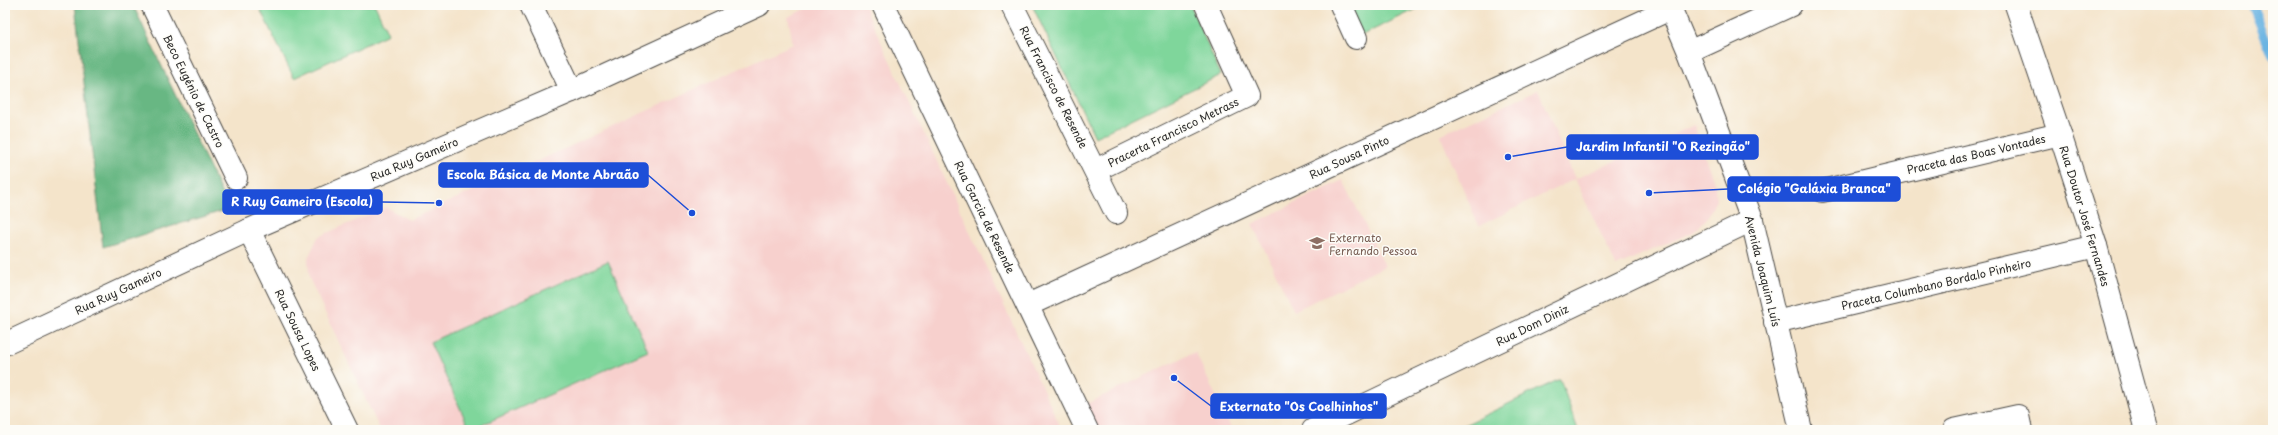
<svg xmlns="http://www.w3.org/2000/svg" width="2278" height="435" viewBox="0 0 2278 435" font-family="'Playpen Sans',sans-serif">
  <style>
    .built { fill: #f7d0cd }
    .green { fill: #7fd69b; stroke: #558063 }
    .forest { fill: #67b783; stroke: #497157 }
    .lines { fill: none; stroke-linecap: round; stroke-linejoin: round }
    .stream { stroke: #6ab4e2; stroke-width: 9 }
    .street-casing { stroke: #494743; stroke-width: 24 }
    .secondary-casing { stroke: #494743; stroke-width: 24 }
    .street { stroke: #fff; stroke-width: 22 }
    .secondary { stroke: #fff; stroke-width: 22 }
    .labels { text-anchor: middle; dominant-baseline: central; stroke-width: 3; stroke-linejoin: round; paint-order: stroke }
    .street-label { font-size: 11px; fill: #2b2b2b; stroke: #fdfcf7 }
    .education-label { font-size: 11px; fill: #785e54; stroke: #fdfcf7; text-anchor: start }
    .leader { fill: none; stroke: #1d4ed8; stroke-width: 1.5 }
    .callout-dot { fill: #1d4ed8; stroke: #fdfcf7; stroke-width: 1.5 }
    .callout { fill: #1d4ed8; stroke: #1d4ed8; stroke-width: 1.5 }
    .callout-label { font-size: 12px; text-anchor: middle; font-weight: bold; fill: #fff }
  </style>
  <rect width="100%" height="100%" fill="#fdfcf7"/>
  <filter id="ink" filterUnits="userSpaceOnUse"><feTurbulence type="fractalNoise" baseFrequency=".025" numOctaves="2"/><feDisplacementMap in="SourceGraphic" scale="8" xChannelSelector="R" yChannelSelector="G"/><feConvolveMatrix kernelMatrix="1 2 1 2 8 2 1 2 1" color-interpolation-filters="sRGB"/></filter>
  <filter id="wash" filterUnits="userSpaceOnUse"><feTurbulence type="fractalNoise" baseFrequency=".012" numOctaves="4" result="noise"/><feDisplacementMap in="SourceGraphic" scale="16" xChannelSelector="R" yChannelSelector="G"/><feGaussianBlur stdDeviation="0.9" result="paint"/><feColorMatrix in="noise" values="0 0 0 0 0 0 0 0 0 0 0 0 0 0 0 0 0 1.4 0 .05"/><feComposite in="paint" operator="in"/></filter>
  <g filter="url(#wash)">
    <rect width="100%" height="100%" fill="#f4e4ca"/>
    <!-- built -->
    <g class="built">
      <polygon points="814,5 864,5 1062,430 380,430 309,278 308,258 318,237 386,207 409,220 793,44 788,17"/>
      <polygon points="1538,90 1575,179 1694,125 1715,185 1716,200 1707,218 1695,231 1616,266 1575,179 1479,226 1440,135"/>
      <polygon points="1343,180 1385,266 1294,311 1252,224"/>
      <polygon points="1195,352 1232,430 1096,430 1084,405"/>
    </g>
    <!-- green -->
    <g class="green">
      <polygon points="258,5 375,5 388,34 294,78"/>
      <polygon points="1032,5 1190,5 1221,75 1095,137"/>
      <polygon points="1344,5 1425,5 1356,38"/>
      <polygon points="608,261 648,351 470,430 430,342"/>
      <polygon points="1560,379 1578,430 1454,430"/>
    </g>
    <!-- forest -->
    <polygon class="forest" points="75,5 133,5 229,209 103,247"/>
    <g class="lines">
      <!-- stream -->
      <polyline class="stream" points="2252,5 2273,56"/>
    </g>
  </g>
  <g filter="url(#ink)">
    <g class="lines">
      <!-- street casing -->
      <g class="street-casing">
        <g id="street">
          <polyline points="152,5 236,178"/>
          <polyline points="531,5 572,91"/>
          <polyline points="883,5 1087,430"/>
          <polyline points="1012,5 1116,213"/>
          <polyline points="1341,5 1356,38"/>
          <polyline points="2016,5 2060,134 2096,246 2146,430"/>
          <polyline points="1689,52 1791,5"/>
          <polyline points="1096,170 1247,96 1206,5"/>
          <polyline points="1822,191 2060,134"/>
          <polyline points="249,230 347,430"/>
          <polyline points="1028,305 1670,9"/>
          <polyline points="1775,322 2096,246"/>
          <polyline points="5,344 249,230 572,91 759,5"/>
          <polyline points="1313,430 1752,220"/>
          <polyline points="1954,430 2018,416 2021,430"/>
        </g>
      </g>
      <!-- secondary casing -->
      <g class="secondary-casing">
        <polyline id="secondary" points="1669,5 1689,52 1752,220 1801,430"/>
      </g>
      <!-- street -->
      <use href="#street" class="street"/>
      <!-- secondary -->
      <use href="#secondary" class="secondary"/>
    </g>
  </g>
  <!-- icons -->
  <defs>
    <g id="school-bare" transform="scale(1.2)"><path d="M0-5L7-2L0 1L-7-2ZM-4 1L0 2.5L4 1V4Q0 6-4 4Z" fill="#8d6e63" stroke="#fdfcf7" stroke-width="2.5" paint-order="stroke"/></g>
  </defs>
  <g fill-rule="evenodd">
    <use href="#school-bare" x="1317" y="243"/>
  </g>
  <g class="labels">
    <!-- street labels -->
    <g class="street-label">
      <text transform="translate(1054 87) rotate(63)">Rua Francisco de Resende</text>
      <text transform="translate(194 91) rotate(64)">Beco Eugénio de Castro</text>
      <text transform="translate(1173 132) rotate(-26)">Pracerta Francisco Metrass</text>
      <text transform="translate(1976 154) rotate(-13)">Praceta das Boas Vontades</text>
      <text transform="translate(1349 157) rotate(-25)">Rua Sousa Pinto</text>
      <text transform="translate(414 159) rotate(-23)">Rua Ruy Gameiro</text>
      <text transform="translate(2085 216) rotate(73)">Rua Doutor José Fernandes</text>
      <text transform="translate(985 217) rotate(64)">Rua Garcia de Resende</text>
      <text transform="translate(1763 271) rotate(76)">Avenida Joaquim Luís</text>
      <text transform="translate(1936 284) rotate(-13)">Praceta Columbano Bordalo Pinheiro</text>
      <text transform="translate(118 291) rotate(-25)">Rua Ruy Gameiro</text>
      <text transform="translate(1532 325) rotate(-26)">Rua Dom Diniz</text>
      <text transform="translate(298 330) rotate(64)">Rua Sousa Lopes</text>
    </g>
    <!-- education labels -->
    <g class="education-label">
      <text x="1329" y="237">Externato<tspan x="1329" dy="13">Fernando Pessoa</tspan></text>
    </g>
  </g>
  <!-- callouts -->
  <path class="leader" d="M1508 157L1567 147M692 213L648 175M1649 193L1728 189M439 203L382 202M1174 378L1211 406"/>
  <g class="callout-dot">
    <circle cx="1508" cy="157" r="4"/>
    <circle cx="692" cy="213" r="4"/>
    <circle cx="1649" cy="193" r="4"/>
    <circle cx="439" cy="203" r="4"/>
    <circle cx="1174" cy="378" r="4"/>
  </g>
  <g class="callout">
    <rect x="1567" y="135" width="191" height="24" rx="4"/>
    <rect x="439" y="163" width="209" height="24" rx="4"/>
    <rect x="1728" y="177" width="172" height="24" rx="4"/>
    <rect x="223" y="190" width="159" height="24" rx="4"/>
    <rect x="1211" y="394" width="175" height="24" rx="4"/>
  </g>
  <g class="callout-label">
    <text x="1663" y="151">Jardim Infantil "O Rezingão"</text>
    <text x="543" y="179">Escola Básica de Monte Abraão</text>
    <text x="1814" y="193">Colégio "Galáxia Branca"</text>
    <text x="302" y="206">R Ruy Gameiro (Escola)</text>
    <text x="1299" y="411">Externato "Os Coelhinhos"</text>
  </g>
  <!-- margin -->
  <rect width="2278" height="435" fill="none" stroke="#fdfcf7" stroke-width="20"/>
</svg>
